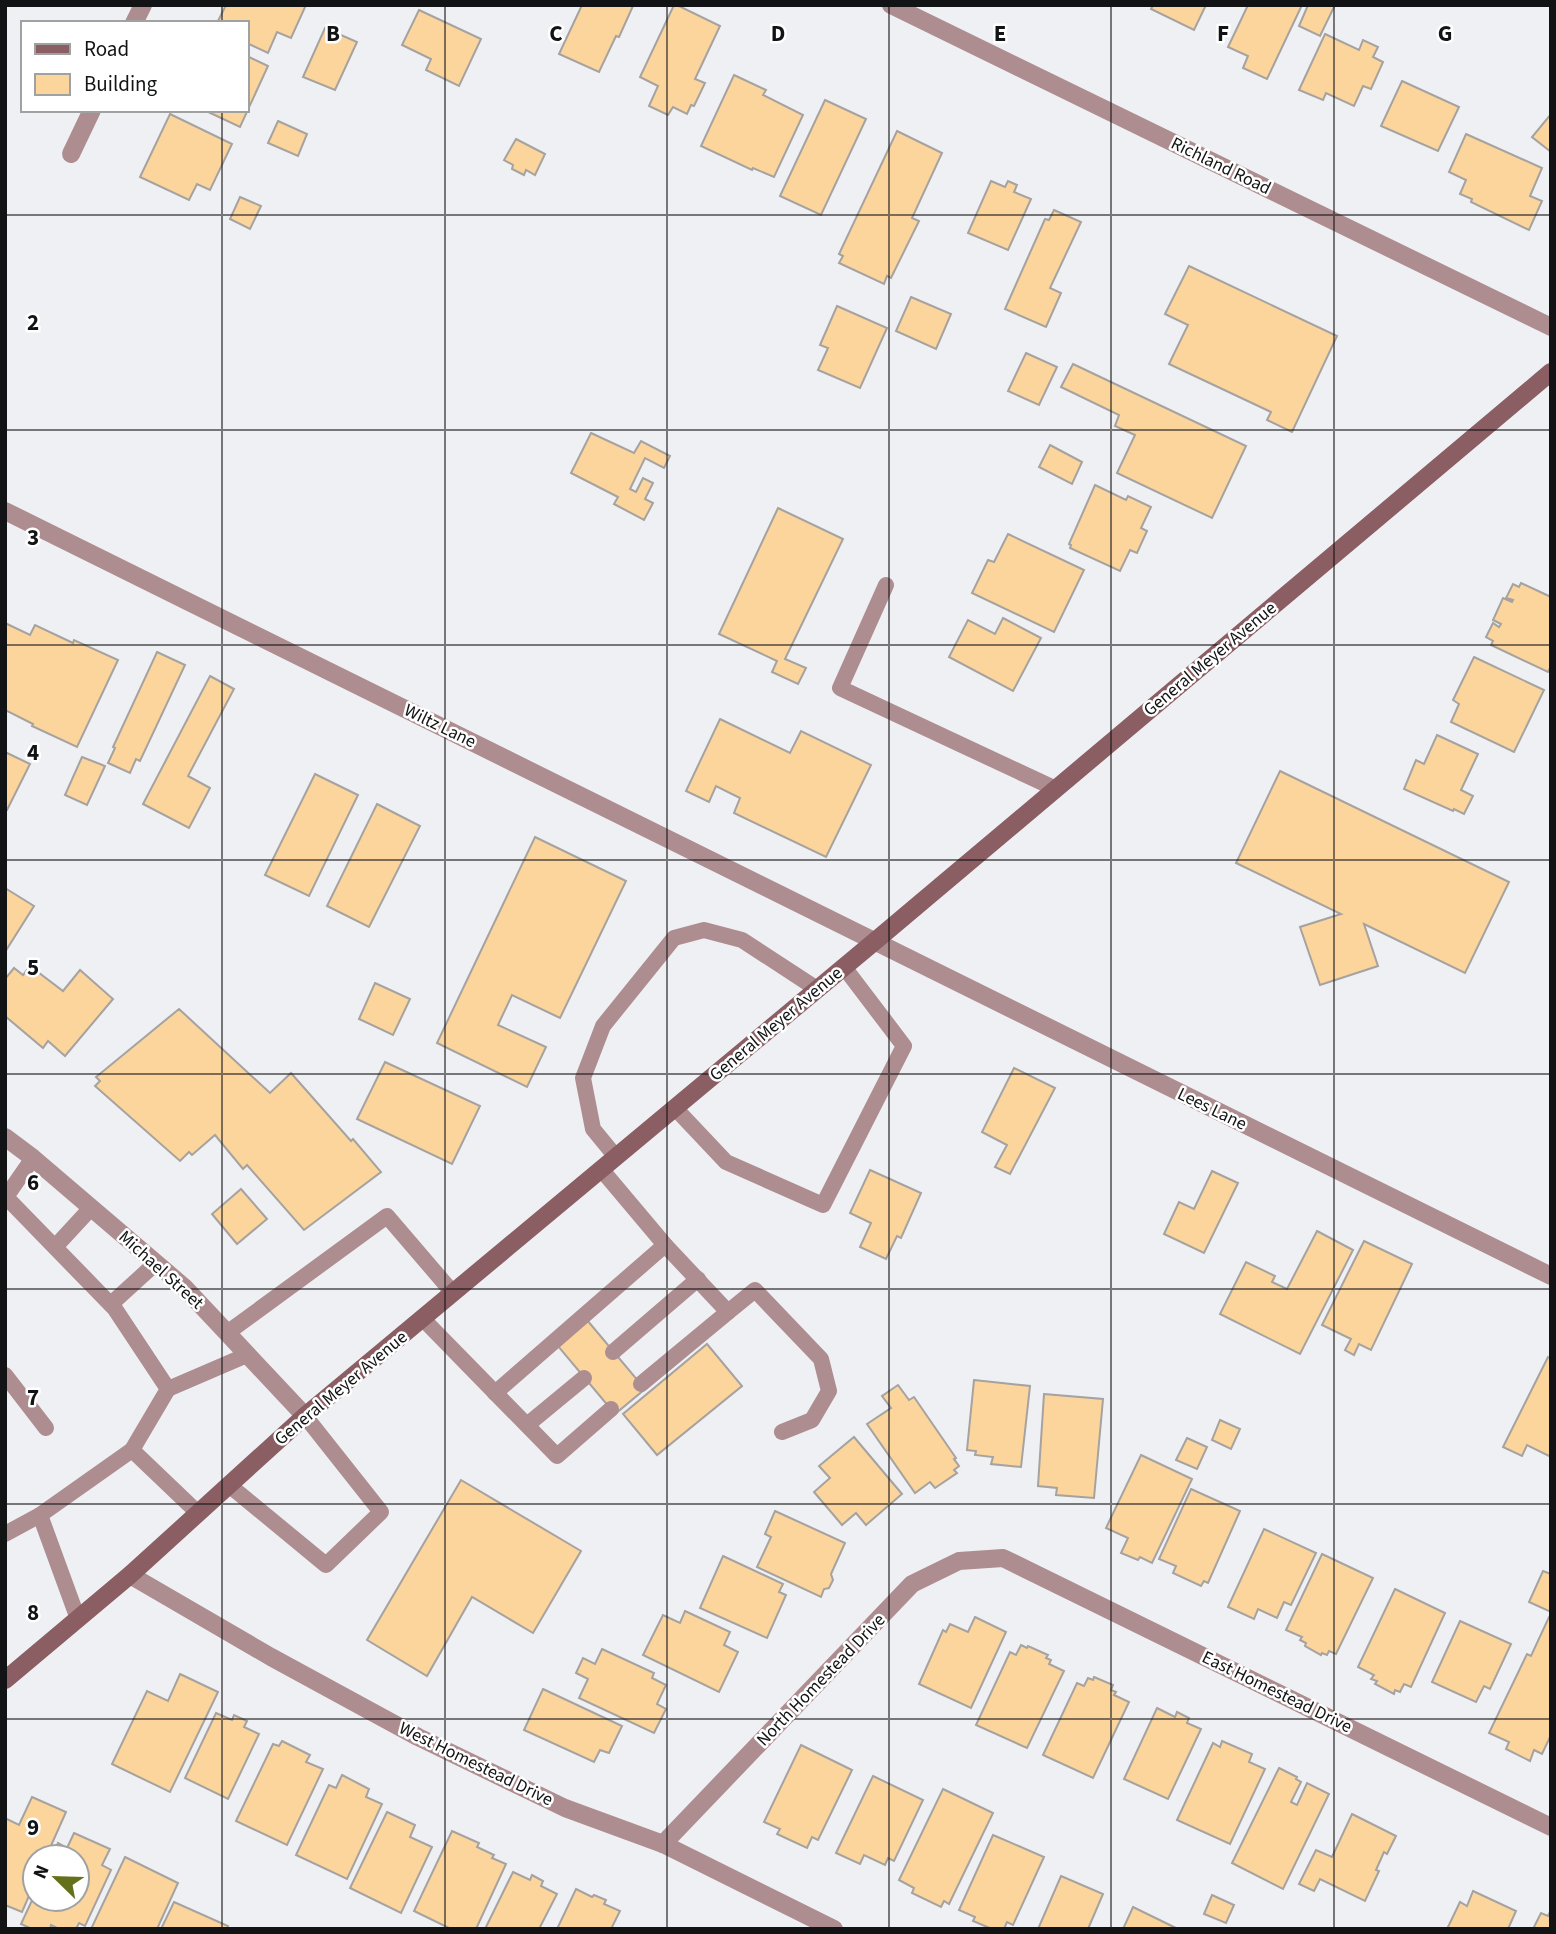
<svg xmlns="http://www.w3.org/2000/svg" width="1556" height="1934" viewBox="0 0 1556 1934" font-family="'Source Sans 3',sans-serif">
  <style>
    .building { fill: #fcd59d; stroke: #a5a29f; stroke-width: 2 }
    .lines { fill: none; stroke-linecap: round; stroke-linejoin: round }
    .lane { stroke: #ad8d90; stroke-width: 16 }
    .street { stroke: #ad8d90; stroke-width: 18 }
    .secondary { stroke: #8a5e63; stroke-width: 18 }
    .grid { fill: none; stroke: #121314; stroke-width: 2; stroke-opacity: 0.55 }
    .labels { text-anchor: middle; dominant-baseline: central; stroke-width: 5; stroke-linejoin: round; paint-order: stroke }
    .street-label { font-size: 18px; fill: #121314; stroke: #fff }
    .grid-label { font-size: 23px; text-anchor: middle; font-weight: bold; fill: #121314; stroke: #fff; stroke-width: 5; stroke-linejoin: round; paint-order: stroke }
  </style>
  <rect width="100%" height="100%" fill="#eff0f4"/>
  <!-- building -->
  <g class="building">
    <polygon points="226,5 306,5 291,38 277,32 268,53 247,43 247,23 217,23"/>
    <polygon points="582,5 633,6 619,37 616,36 599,72 559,54"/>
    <polygon points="674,5 677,5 720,26 695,79 705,83 694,106 691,105 687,114 673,107 668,115 649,106 658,86 640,77"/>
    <polygon points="1153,5 1206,5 1194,30 1151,9"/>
    <polygon points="1248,5 1302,5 1267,79 1243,68 1248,56 1228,47"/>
    <polygon points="1308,5 1335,5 1320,36 1299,26"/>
    <polygon points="419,10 481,39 459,86 426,70 431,59 402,45"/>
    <polygon points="325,28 357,42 335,90 303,77"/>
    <polygon points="1325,34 1359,50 1363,40 1378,47 1373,57 1383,62 1371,89 1363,86 1354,106 1326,93 1323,100 1299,90"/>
    <polygon points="247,56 268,66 240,127 204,110 247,110"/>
    <polygon points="734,75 766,90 763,95 803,115 774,177 753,168 752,170 701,146"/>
    <polygon points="1402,81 1459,107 1438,151 1381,126"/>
    <polygon points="825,100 866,119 821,215 780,196"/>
    <polygon points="170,114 232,144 210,190 197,184 189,200 140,177"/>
    <polygon points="1551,114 1551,152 1532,137"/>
    <polygon points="278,121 307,134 298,156 268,143"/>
    <polygon points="897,131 942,153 912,218 919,221 891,278 887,276 884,284 839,263 843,256 839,254"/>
    <polygon points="1466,134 1542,168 1530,196 1542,201 1529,230 1471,202 1472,199 1460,194 1466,180 1449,172"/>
    <polygon points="516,139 545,154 535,175 526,170 524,175 512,169 513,165 504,160"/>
    <polygon points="991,181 1005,187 1008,181 1017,185 1014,192 1031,199 1008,250 968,233"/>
    <polygon points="240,197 261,206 250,229 230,219"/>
    <polygon points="1054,210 1081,222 1050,288 1061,293 1046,327 1005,309 1045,219 1049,220"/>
    <polygon points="1189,266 1337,336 1292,432 1267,420 1271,412 1169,364 1188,325 1165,314"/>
    <polygon points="911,297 951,314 936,349 896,331"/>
    <polygon points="837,306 887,328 860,388 818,370 828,348 820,345"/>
    <polygon points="1026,353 1057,367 1039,405 1008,391"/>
    <polygon points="1073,364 1246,446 1212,518 1117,473 1135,435 1115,426 1119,415 1061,387"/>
    <polygon points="591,433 634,453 641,441 670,456 664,468 645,458 630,489 636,492 643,478 653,483 645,499 653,503 644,520 614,504 618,497 571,473"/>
    <polygon points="1050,445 1082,462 1072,484 1039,467"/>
    <polygon points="1095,485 1126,500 1128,496 1151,507 1141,528 1147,531 1137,553 1130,550 1120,571 1070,548 1071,545 1069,544"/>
    <polygon points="778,508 843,539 785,659 806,668 798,684 772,672 777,661 719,634"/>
    <polygon points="1008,534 1084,570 1054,632 972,593 988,560 994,562"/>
    <polygon points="1521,583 1551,597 1551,666 1548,672 1491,645 1493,641 1486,637 1493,623 1499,627 1501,624 1493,620 1503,598 1512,602 1513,600 1506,598 1513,584 1519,587"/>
    <polygon points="1003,618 1041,638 1013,691 949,657 968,620 995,634"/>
    <polygon points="5,623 30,635 35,625 73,643 74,640 118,660 77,747 32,726 33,724 5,710"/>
    <polygon points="157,652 185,665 140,761 136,759 130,773 108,763 115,748 113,747"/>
    <polygon points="1474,657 1544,690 1514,752 1451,722 1459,704 1453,700"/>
    <polygon points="210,676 234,689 188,776 210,788 189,828 143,804"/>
    <polygon points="720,719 790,753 801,731 871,765 826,857 734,813 740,798 716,786 709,802 686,791"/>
    <polygon points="1437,735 1478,754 1461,790 1473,796 1464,814 1454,809 1453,811 1404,789 1416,760 1424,764"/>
    <polygon points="5,752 30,764 7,810 5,810"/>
    <polygon points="82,757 105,766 87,805 65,795"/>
    <polygon points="1280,771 1509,882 1465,973 1364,924 1378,966 1320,985 1300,927 1341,914 1236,863"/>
    <polygon points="315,774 358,795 309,896 265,875"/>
    <polygon points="377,804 420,826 369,927 327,906"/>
    <polygon points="535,837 626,881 560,1018 512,995 498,1025 546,1047 527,1087 437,1043"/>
    <polygon points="5,888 34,906 5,952"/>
    <polygon points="30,966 63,991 80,970 113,999 65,1056 48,1041 43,1048 5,1016 5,979 14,968 23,975"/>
    <polygon points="375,983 410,999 393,1035 359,1019"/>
    <polygon points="179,1009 270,1093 291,1073 351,1141 353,1139 381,1172 304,1230 247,1165 243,1169 215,1135 192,1155 189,1152 180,1161 95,1086 100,1081 96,1077"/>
    <polygon points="385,1062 480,1106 452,1164 357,1119"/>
    <polygon points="1014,1068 1055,1088 1010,1174 995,1167 1007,1145 982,1132"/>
    <polygon points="870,1170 921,1193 901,1238 897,1236 886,1259 860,1247 871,1223 850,1213"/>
    <polygon points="1212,1171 1238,1183 1204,1253 1164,1234 1179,1202 1194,1209"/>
    <polygon points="241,1189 267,1219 237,1244 212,1214"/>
    <polygon points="1317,1231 1353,1250 1300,1354 1220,1314 1246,1262 1275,1276 1272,1282 1287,1289"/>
    <polygon points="1364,1241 1412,1264 1371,1350 1359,1344 1354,1355 1345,1350 1351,1339 1322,1325"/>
    <polygon points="587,1320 645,1389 615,1414 557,1345"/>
    <polygon points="707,1344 742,1386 657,1455 623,1414"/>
    <polygon points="1548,1357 1551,1359 1551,1453 1549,1456 1527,1445 1522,1456 1503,1447"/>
    <polygon points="974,1380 1030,1386 1021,1467 991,1464 993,1457 975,1455 976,1451 967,1450"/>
    <polygon points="898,1385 909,1400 914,1397 956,1458 954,1459 959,1466 954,1470 957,1473 935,1488 930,1482 915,1493 867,1424 891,1408 882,1396"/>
    <polygon points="1044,1394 1103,1399 1094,1498 1056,1495 1057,1488 1038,1486"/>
    <polygon points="1220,1420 1240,1429 1231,1449 1212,1440"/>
    <polygon points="854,1437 902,1494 866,1525 856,1513 842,1525 814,1492 830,1478 819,1466"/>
    <polygon points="1187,1438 1207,1447 1197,1469 1176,1460"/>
    <polygon points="1141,1455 1192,1479 1152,1563 1140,1557 1138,1560 1121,1553 1128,1538 1106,1528"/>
    <polygon points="461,1480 581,1551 533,1633 472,1597 427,1676 367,1640"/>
    <polygon points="1191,1489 1240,1511 1208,1583 1204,1581 1201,1586 1173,1573 1176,1566 1159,1559"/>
    <polygon points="775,1511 845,1543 831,1574 833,1580 829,1588 824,1589 821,1597 757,1567 771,1537 765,1534"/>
    <polygon points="1264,1529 1316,1553 1291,1605 1284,1602 1277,1618 1258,1609 1254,1619 1228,1607"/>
    <polygon points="1322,1554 1373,1578 1336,1654 1329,1651 1327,1655 1322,1653 1321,1655 1305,1646 1306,1643 1300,1640 1302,1637 1286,1630"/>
    <polygon points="723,1556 783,1584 779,1592 786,1595 767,1638 700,1608"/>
    <polygon points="1543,1571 1551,1574 1551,1612 1529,1602"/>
    <polygon points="1395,1589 1445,1613 1411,1687 1404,1684 1400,1692 1395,1690 1394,1694 1375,1684 1377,1681 1371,1679 1374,1675 1358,1667"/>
    <polygon points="685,1611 730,1632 724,1645 738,1652 719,1692 643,1655 663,1615 680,1623"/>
    <polygon points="975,1617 1006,1632 971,1708 919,1684 943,1630 946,1632 950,1624 968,1632"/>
    <polygon points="1549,1617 1551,1618 1551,1735 1542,1754 1534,1750 1530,1761 1506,1749 1509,1742 1489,1733 1527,1654 1531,1656"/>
    <polygon points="1460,1621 1511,1644 1490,1689 1484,1686 1476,1702 1432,1682"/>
    <polygon points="1021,1645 1027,1648 1028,1646 1048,1655 1046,1658 1051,1660 1049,1664 1064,1671 1027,1748 976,1725 1010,1652 1016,1655"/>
    <polygon points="602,1649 654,1673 652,1678 666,1685 657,1704 666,1709 654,1733 579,1698 588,1679 576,1673 583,1658 595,1664"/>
    <polygon points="180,1674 218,1692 170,1792 112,1764 147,1691 168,1701"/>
    <polygon points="1094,1677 1113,1685 1111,1690 1116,1692 1114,1695 1129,1702 1093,1778 1043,1755 1077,1683 1084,1686 1088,1678 1093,1680"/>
    <polygon points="543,1689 622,1726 609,1753 600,1750 594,1762 524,1730"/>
    <polygon points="1157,1708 1175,1717 1177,1712 1189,1718 1187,1723 1201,1729 1168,1799 1124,1779"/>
    <polygon points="216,1713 232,1720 234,1715 247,1721 244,1727 259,1734 228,1799 185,1778"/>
    <polygon points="282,1741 310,1755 306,1762 323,1769 287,1845 236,1821 273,1744 279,1746"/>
    <polygon points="1222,1741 1252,1754 1249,1762 1265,1769 1230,1844 1177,1820 1213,1743 1220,1747"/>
    <polygon points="801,1745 852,1770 818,1840 812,1837 807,1848 777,1834 780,1829 764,1822"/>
    <polygon points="1279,1768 1297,1777 1296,1779 1301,1782 1291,1802 1297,1805 1307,1783 1329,1794 1283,1889 1232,1863"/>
    <polygon points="342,1775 369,1789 366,1797 382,1804 347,1879 296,1855 329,1785 336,1788"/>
    <polygon points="873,1776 923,1800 894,1861 888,1858 885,1865 864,1855 860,1864 836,1853"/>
    <polygon points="943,1789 993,1813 949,1904 944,1901 941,1907 912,1893 914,1888 899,1880"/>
    <polygon points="32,1797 66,1812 46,1857 35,1857 35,1882 22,1912 5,1905 5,1818 19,1825"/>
    <polygon points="387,1812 415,1825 410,1837 432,1847 401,1913 350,1888"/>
    <polygon points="1352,1814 1396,1836 1387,1854 1384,1852 1376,1870 1379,1871 1365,1901 1320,1879 1314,1891 1299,1884 1316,1850 1332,1857"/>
    <polygon points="452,1831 479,1843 477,1847 494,1855 492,1858 506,1864 476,1929 451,1929 414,1911"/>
    <polygon points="74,1833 110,1849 102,1865 111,1870 85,1926 79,1923 76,1929 59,1929 51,1925 50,1929 32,1929 21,1924 35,1894 35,1899 77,1899 77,1857 52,1857 58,1843 67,1848"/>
    <polygon points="993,1835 1044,1857 1013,1925 1007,1922 1004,1929 992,1929 973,1921 975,1917 959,1910"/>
    <polygon points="125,1857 178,1883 157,1929 91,1929"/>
    <polygon points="513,1872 530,1880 532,1875 543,1881 541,1886 557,1894 539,1929 485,1929"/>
    <polygon points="1061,1876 1103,1894 1088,1929 1038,1929"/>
    <polygon points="576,1889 592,1897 594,1895 606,1900 604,1904 620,1911 611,1929 557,1929"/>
    <polygon points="1473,1891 1516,1911 1508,1929 1447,1929 1460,1902 1467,1906"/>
    <polygon points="1212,1895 1234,1905 1226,1923 1204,1914"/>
    <polygon points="174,1902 228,1926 227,1929 161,1929"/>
    <polygon points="1133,1907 1178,1929 1123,1929"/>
    <polygon points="1551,1910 1551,1929 1533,1929 1541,1913 1548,1916"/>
  </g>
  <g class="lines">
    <!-- lane -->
    <g class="lane">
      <polyline points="886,585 840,688 1056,789"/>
      <polyline points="675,1108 726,1162 823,1205 904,1046 844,967"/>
      <polyline points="616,1157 593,1129 583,1078 603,1026 674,938 704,930 742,940 817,989"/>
      <polyline points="601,1169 665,1245 728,1312 641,1384"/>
      <polyline points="55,1247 91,1208"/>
      <polyline points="111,1304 156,1263"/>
      <polyline points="728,1312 755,1290 821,1359 829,1391 812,1420 782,1432"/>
      <polyline points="423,1319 557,1456 611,1409"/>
      <polyline points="227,1333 387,1216 453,1293"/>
      <polyline points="613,1352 698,1279"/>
      <polyline points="5,1375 46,1428"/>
      <polyline points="168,1389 247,1355"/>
      <polyline points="495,1393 665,1245"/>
      <polyline points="527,1425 584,1378"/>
      <polyline points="132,1450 198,1513"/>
      <polyline points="229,1485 326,1565 381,1512 305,1416"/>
      <polyline points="40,1515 78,1619"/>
      <polyline points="5,1534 40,1515 132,1450 168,1389 115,1309 6,1197 33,1158"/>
    </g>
    <!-- street -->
    <g class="street">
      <polyline points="891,5 1551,327"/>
      <polyline points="134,23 143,5"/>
      <polyline points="71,154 92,110"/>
      <polyline points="5,511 1551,1276"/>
      <polyline points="5,1137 33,1158 184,1287 305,1416"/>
      <polyline points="130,1575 271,1657 418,1737 565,1808 663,1844 834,1929"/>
      <polyline points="663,1844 912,1584 959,1561 1003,1558 1551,1827"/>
    </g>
    <!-- secondary -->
    <polyline class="secondary" points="5,1680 130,1575 305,1416 874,942 1551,372"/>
  </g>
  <!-- grid -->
  <path class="grid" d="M222,5v18M445,5v1924M667,5v1924M889,5v1924M1111,5v1924M1334,5v1924M222,110v1819M5,215h1546M5,430h1546M5,645h1546M5,860h1546M5,1074h1546M5,1289h1546M5,1504h1546M5,1719h1546"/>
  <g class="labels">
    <!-- street labels -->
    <g class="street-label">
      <text transform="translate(1221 166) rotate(26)">Richland Road</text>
      <text transform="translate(1210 659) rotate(-40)">General Meyer Avenue</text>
      <text transform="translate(440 726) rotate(26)">Wiltz Lane</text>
      <text transform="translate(776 1024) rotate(-40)">General Meyer Avenue</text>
      <text transform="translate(1212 1109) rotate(26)">Lees Lane</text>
      <text transform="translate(161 1270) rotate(42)">Michael Street</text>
      <text transform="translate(341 1388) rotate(-40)">General Meyer Avenue</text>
      <text transform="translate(821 1680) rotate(-46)">North Homestead Drive</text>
      <text transform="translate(1277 1692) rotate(26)">East Homestead Drive</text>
      <text transform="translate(476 1764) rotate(26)">West Homestead Drive</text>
    </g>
  </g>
  <g class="grid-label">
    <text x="333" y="41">B</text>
    <text x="556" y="41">C</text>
    <text x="778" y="41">D</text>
    <text x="1000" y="41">E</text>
    <text x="1223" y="41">F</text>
    <text x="1445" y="41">G</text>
    <text x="33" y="330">2</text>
    <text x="33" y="545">3</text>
    <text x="33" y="760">4</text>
    <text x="33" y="975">5</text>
    <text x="33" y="1190">6</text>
    <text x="33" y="1405">7</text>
    <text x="33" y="1620">8</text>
    <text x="33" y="1835">9</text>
  </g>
  <!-- border -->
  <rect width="1556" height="1934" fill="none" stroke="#121314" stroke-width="14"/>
  <!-- legend -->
  <rect x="21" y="21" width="228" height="91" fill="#ffffff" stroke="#a0a1a1" stroke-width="2"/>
  <rect x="35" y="44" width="35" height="10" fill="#8a5e63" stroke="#a0a1a1" stroke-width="2"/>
  <text x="84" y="56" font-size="21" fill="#121314">Road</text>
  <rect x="35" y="74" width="35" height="21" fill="#fcd59d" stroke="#a0a1a1" stroke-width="2"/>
  <text x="84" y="91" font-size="21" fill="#121314">Building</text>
  <!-- north arrow -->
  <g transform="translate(56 1878) rotate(293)"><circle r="33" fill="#ffffff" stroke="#a0a1a1" stroke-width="2"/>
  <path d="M0-5L12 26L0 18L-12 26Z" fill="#65711a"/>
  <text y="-10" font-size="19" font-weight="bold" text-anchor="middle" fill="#121314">N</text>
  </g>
</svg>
